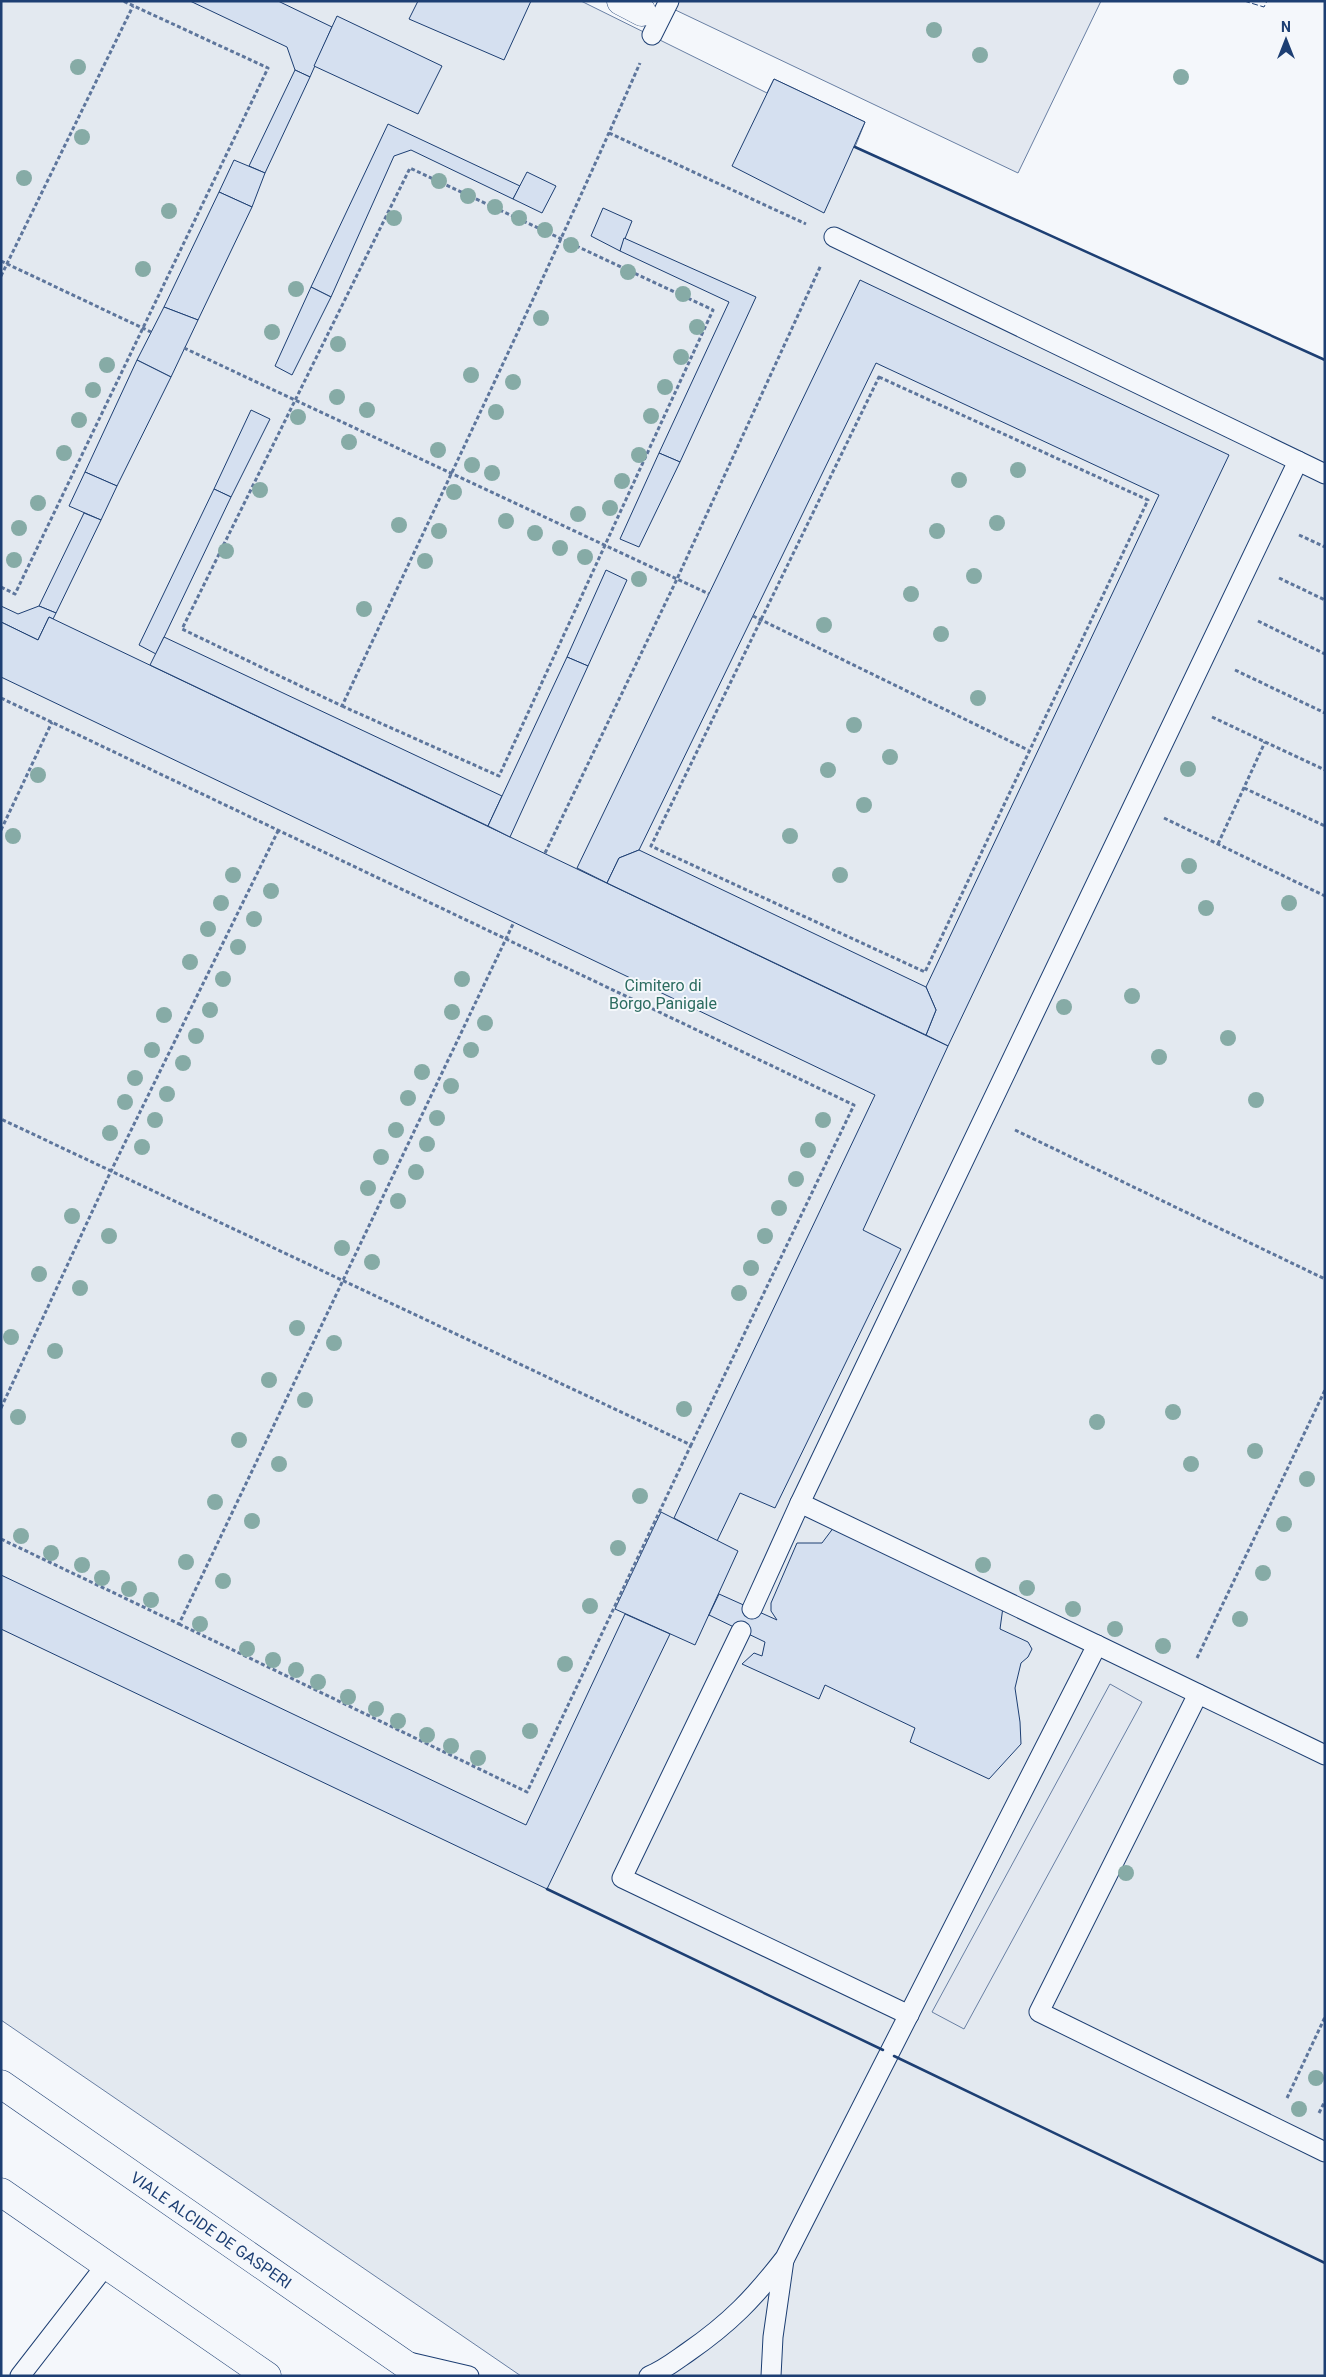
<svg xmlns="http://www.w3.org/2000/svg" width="1326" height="2377" viewBox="0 0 1326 2377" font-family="Roboto,sans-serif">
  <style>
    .green { fill: #e3e9f0; stroke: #687fa3 }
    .parking { fill: #e3e8f0; stroke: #687fa3 }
    .building { fill: #d5e0f0; stroke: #1d3f73 }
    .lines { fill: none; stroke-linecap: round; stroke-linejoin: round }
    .service-casing { stroke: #1d3f73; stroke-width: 21 }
    .pedestrian-casing { stroke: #1d3f73; stroke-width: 29 }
    .primary-casing { stroke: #1d3f73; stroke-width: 29 }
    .path { stroke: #5e769c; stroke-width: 3; stroke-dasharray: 4 2.5; stroke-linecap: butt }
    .service { stroke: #f4f7fb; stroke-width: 19 }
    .pedestrian { stroke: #f4f7fb; stroke-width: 28 }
    .primary { stroke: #f4f7fb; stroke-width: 28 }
    .fence { stroke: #1d3f73; stroke-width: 1; stroke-dasharray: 6 2.5; stroke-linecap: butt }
    .wall { stroke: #1d3f73; stroke-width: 2.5 }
    .tree { fill: #86aba6 }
    .labels { text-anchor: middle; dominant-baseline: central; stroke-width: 4; stroke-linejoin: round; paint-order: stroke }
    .park-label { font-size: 16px; fill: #2c6c60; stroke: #f4f7fb }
    .street-label { font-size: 16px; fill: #1d3f73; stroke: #f4f7fb }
  </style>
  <rect width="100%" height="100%" fill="#f4f7fb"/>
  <!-- green -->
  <polygon class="green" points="1,1 581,1 767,93 774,79 865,122 855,147 1325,360 1325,2376 521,2376 1,2020"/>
  <!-- parking -->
  <g class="parking">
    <polygon points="669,1 1101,1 1018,173 667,6"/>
    <polygon points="1110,1684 1142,1702 964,2029 932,2012"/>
  </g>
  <!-- building -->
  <g class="building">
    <polygon points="190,1 278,1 332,27 310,77 295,70 287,47"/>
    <polygon points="418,1 531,1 504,60 409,19"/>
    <polygon points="337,16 442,66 418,114 314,66"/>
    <polygon points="295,70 310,77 265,173 249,166"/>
    <polygon points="774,79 865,122 824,213 732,166"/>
    <polygon points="388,124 520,186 513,199 411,150 394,156 331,297 311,287"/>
    <polygon points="234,160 265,173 252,207 219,192"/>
    <polygon points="527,172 556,186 542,213 513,199"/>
    <polygon points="219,192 252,207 198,320 164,307"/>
    <polygon points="603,208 632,221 620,251 591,236"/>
    <polygon points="624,238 756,297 680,462 659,453 729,302 620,251"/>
    <polygon points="860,280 1229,455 948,1046 926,1035 936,1010 926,987 1159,495 876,363 639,850 619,858 607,883 577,868"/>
    <polygon points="311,287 331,297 292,375 275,366"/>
    <polygon points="164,307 198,320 171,377 137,360"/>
    <polygon points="137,360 171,377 117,486 85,472"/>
    <polygon points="251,410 270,419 231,497 214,489"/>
    <polygon points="659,453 680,462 639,547 620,539"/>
    <polygon points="85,472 117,486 101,520 69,506"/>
    <polygon points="214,489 231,497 156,654 139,645"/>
    <polygon points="84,513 101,520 56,613 39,606"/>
    <polygon points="606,570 627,580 588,666 567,657"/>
    <polygon points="1,606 18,614 39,606 56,613 53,619 49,617 38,640 1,622"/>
    <polygon points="49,617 948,1046 863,1230 901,1249 775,1508 740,1493 717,1541 674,1518 875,1095 1,677 1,622 38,640"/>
    <polygon points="164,637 502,796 488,826 150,665"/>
    <polygon points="567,657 588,666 510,837 488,826"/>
    <polygon points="639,850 926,987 936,1010 926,1035 607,883 619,858"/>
    <polygon points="661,1512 738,1551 695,1645 615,1609"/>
    <polygon points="834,1527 1003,1607 1000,1629 1028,1642 1032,1649 1028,1657 1021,1663 1015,1688 1020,1722 1021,1744 989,1779 910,1742 915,1728 825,1685 819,1699 742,1664 754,1653 762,1656 765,1642 709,1615 719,1594 777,1620 771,1611 771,1603 797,1543 822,1543"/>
    <polygon points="1,1575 526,1825 625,1614 670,1634 547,1889 1,1629"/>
  </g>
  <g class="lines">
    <!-- service casing -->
    <g class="service-casing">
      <g id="service">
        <polyline points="652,35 669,1"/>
        <polyline points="834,237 1325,474"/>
        <polyline points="800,1503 1298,461"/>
        <polyline points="741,1631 622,1878 909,2015"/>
        <polyline points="1097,1645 1325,1755"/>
        <polyline points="1198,1694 1039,2012 1325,2152"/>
        <polyline points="409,2362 469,2376"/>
        <polyline points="20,2376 106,2265"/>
        <path d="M649,2376c15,-6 26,-15 39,-24 42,-29 66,-54 97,-94l312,-613 -297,-142 -48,106"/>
        <polyline points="771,2376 773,2337 784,2260"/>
      </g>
    </g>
    <!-- pedestrian casing -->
    <g class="pedestrian-casing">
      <polyline id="pedestrian" points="621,1 642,12"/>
    </g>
    <!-- primary casing -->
    <g class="primary-casing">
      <g id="primary">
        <path id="s1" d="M1,2084l421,292"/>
        <polyline points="1,2192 267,2376"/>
      </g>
    </g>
    <!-- path -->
    <g class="path">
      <polyline points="609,133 806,224"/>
      <polyline points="1,261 151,332"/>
      <polyline points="1,276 133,6"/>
      <polyline points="184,348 709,594"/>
      <polygon points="879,377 1148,500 925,972 651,846"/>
      <polyline points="1299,535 1325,547"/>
      <polyline points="1279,578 1325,600"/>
      <polyline points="1,587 15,594 268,68 123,1"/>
      <polyline points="753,616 1028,750"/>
      <polyline points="1258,621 1325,654"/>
      <polyline points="1235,670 1325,713"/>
      <polyline points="1,698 854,1105 691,1445 1,1119"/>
      <path d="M342,706l157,70 214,-466 -303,-142 -228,461 160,77c100,-214 203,-427 298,-643"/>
      <polyline points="1212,717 1325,770"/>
      <polyline points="1244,788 1325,826"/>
      <polyline points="1164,818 1325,896"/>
      <polyline points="1,830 52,722"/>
      <polyline points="1218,844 1265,742"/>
      <polyline points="545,853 677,579 821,265"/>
      <polyline points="1015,1130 1325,1279"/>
      <polyline points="1,1408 111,1171 278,831"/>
      <polyline points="1,1539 179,1624 514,922"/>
      <polyline points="179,1624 527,1792 691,1445"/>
      <polyline points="1197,1658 1325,1390"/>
      <polyline points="1287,2098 1325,2017"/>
      <polyline points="1319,2113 1325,2101"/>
    </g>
    <!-- service -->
    <use href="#service" class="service"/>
    <!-- pedestrian -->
    <use href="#pedestrian" class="pedestrian"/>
    <!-- primary -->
    <use href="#primary" class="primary"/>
    <!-- fence -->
    <polyline class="fence" points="1244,1 1264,7 1267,1"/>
    <!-- wall -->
    <g class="wall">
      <polyline points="855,147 1325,360"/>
      <polyline points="547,1889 883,2050"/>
      <polyline points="894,2056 1325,2263"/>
    </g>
  </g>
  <!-- trees -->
  <g class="tree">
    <circle cx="934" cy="30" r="8"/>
    <circle cx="980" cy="55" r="8"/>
    <circle cx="78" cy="67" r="8"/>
    <circle cx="1181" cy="77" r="8"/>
    <circle cx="82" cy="137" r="8"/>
    <circle cx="24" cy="178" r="8"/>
    <circle cx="439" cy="181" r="8"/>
    <circle cx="468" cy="196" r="8"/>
    <circle cx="495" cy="207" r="8"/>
    <circle cx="169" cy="211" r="8"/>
    <circle cx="394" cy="218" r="8"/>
    <circle cx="519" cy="218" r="8"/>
    <circle cx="545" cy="230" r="8"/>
    <circle cx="571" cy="245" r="8"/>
    <circle cx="143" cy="269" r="8"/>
    <circle cx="628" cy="272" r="8"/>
    <circle cx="296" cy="289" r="8"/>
    <circle cx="683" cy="294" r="8"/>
    <circle cx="541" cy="318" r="8"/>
    <circle cx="697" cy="327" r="8"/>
    <circle cx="272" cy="332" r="8"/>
    <circle cx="338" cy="344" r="8"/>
    <circle cx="681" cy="357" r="8"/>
    <circle cx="107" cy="365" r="8"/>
    <circle cx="471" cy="375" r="8"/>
    <circle cx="513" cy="382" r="8"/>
    <circle cx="665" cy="387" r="8"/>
    <circle cx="93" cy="390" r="8"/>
    <circle cx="337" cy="397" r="8"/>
    <circle cx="367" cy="410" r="8"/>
    <circle cx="496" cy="412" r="8"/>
    <circle cx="651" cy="416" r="8"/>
    <circle cx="298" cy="417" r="8"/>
    <circle cx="79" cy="420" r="8"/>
    <circle cx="349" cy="442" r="8"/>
    <circle cx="438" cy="450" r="8"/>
    <circle cx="64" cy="453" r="8"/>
    <circle cx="639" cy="455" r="8"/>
    <circle cx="472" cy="465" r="8"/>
    <circle cx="1018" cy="470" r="8"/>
    <circle cx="492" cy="473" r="8"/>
    <circle cx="959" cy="480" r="8"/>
    <circle cx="622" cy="481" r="8"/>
    <circle cx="260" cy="490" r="8"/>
    <circle cx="454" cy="492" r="8"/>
    <circle cx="38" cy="503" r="8"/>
    <circle cx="610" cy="508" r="8"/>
    <circle cx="578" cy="514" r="8"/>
    <circle cx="506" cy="521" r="8"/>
    <circle cx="997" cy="523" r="8"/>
    <circle cx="399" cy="525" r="8"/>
    <circle cx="19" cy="528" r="8"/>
    <circle cx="439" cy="531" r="8"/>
    <circle cx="937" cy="531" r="8"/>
    <circle cx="535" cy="533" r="8"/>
    <circle cx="560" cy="548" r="8"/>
    <circle cx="226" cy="551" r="8"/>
    <circle cx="585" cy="557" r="8"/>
    <circle cx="14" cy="560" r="8"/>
    <circle cx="425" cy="561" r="8"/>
    <circle cx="974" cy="576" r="8"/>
    <circle cx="639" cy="579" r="8"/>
    <circle cx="911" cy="594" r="8"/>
    <circle cx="364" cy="609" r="8"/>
    <circle cx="824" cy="625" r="8"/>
    <circle cx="941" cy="634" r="8"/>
    <circle cx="978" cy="698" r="8"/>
    <circle cx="854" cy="725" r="8"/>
    <circle cx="890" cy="757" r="8"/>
    <circle cx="1188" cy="769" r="8"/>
    <circle cx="828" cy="770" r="8"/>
    <circle cx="38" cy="775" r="8"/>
    <circle cx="864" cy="805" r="8"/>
    <circle cx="13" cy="836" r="8"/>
    <circle cx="790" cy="836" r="8"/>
    <circle cx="1189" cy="866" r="8"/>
    <circle cx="233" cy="875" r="8"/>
    <circle cx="840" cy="875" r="8"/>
    <circle cx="271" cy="891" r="8"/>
    <circle cx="221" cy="903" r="8"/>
    <circle cx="1289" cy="903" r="8"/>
    <circle cx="1206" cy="908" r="8"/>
    <circle cx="254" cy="919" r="8"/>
    <circle cx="208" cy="929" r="8"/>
    <circle cx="238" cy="947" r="8"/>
    <circle cx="190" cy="962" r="8"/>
    <circle cx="223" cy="979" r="8"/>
    <circle cx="462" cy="979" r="8"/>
    <circle cx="1132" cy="996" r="8"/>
    <circle cx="1064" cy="1007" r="8"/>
    <circle cx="210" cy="1010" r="8"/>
    <circle cx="452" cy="1012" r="8"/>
    <circle cx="164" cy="1015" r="8"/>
    <circle cx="485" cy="1023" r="8"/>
    <circle cx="196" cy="1036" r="8"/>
    <circle cx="1228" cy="1038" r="8"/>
    <circle cx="152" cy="1050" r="8"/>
    <circle cx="471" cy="1050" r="8"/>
    <circle cx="1159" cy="1057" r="8"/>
    <circle cx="183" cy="1063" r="8"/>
    <circle cx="422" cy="1072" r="8"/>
    <circle cx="135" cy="1078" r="8"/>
    <circle cx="451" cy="1086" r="8"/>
    <circle cx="167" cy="1094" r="8"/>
    <circle cx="408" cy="1098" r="8"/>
    <circle cx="1256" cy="1100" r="8"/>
    <circle cx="125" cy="1102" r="8"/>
    <circle cx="437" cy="1118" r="8"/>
    <circle cx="155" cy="1120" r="8"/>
    <circle cx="823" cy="1120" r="8"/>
    <circle cx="396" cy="1130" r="8"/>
    <circle cx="110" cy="1133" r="8"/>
    <circle cx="427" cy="1144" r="8"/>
    <circle cx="142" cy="1147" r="8"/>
    <circle cx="808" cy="1150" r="8"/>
    <circle cx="381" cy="1157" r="8"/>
    <circle cx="416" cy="1172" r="8"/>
    <circle cx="796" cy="1179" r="8"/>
    <circle cx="368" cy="1188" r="8"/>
    <circle cx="398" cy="1201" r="8"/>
    <circle cx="779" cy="1208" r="8"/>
    <circle cx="72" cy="1216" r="8"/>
    <circle cx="109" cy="1236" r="8"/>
    <circle cx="765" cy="1236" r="8"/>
    <circle cx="342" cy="1248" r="8"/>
    <circle cx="372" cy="1262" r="8"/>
    <circle cx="751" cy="1268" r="8"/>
    <circle cx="39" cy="1274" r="8"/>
    <circle cx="80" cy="1288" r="8"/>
    <circle cx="739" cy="1293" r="8"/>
    <circle cx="297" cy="1328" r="8"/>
    <circle cx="11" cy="1337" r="8"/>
    <circle cx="334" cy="1343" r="8"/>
    <circle cx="55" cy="1351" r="8"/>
    <circle cx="269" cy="1380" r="8"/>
    <circle cx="305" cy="1400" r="8"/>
    <circle cx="684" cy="1409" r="8"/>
    <circle cx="1173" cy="1412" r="8"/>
    <circle cx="18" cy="1417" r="8"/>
    <circle cx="1097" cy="1422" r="8"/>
    <circle cx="239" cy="1440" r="8"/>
    <circle cx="1255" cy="1451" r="8"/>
    <circle cx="279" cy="1464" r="8"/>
    <circle cx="1191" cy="1464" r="8"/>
    <circle cx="1307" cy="1479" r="8"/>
    <circle cx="640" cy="1496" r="8"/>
    <circle cx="215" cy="1502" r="8"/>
    <circle cx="252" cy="1521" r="8"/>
    <circle cx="1284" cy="1524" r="8"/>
    <circle cx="21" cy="1536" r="8"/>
    <circle cx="618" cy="1548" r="8"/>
    <circle cx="51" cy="1553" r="8"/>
    <circle cx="186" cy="1562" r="8"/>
    <circle cx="82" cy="1565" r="8"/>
    <circle cx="983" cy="1565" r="8"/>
    <circle cx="1263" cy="1573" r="8"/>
    <circle cx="102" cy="1578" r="8"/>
    <circle cx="223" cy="1581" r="8"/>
    <circle cx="1027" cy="1588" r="8"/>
    <circle cx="129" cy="1589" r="8"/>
    <circle cx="151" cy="1600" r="8"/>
    <circle cx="590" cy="1606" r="8"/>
    <circle cx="1073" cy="1609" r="8"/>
    <circle cx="1240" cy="1619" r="8"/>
    <circle cx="200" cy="1624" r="8"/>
    <circle cx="1115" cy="1629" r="8"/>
    <circle cx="1163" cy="1646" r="8"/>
    <circle cx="247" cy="1649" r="8"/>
    <circle cx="273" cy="1660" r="8"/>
    <circle cx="565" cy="1664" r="8"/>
    <circle cx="296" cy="1670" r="8"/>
    <circle cx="318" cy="1682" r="8"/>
    <circle cx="348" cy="1697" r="8"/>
    <circle cx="376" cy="1709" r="8"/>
    <circle cx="398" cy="1721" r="8"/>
    <circle cx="530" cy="1731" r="8"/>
    <circle cx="427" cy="1735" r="8"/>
    <circle cx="451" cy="1746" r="8"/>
    <circle cx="478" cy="1758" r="8"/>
    <circle cx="1126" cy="1873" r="8"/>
    <circle cx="1316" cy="2078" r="8"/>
    <circle cx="1299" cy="2109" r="8"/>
  </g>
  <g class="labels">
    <!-- park labels -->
    <g class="park-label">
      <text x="663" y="985">Cimitero di<tspan x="663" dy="18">Borgo Panigale</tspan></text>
    </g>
    <!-- street labels -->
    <g class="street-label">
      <text stroke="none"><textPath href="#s1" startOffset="256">VIALE ALCIDE DE GASPERI</textPath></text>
    </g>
  </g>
  <!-- border -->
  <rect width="1326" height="2377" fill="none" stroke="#1d3f73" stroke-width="5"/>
  <!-- north arrow -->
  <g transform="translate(1286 40)" stroke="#f4f7fb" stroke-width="4" paint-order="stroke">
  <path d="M0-4L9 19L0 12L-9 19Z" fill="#1d3f73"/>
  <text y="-8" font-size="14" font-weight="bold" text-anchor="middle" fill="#1d3f73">N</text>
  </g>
</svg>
